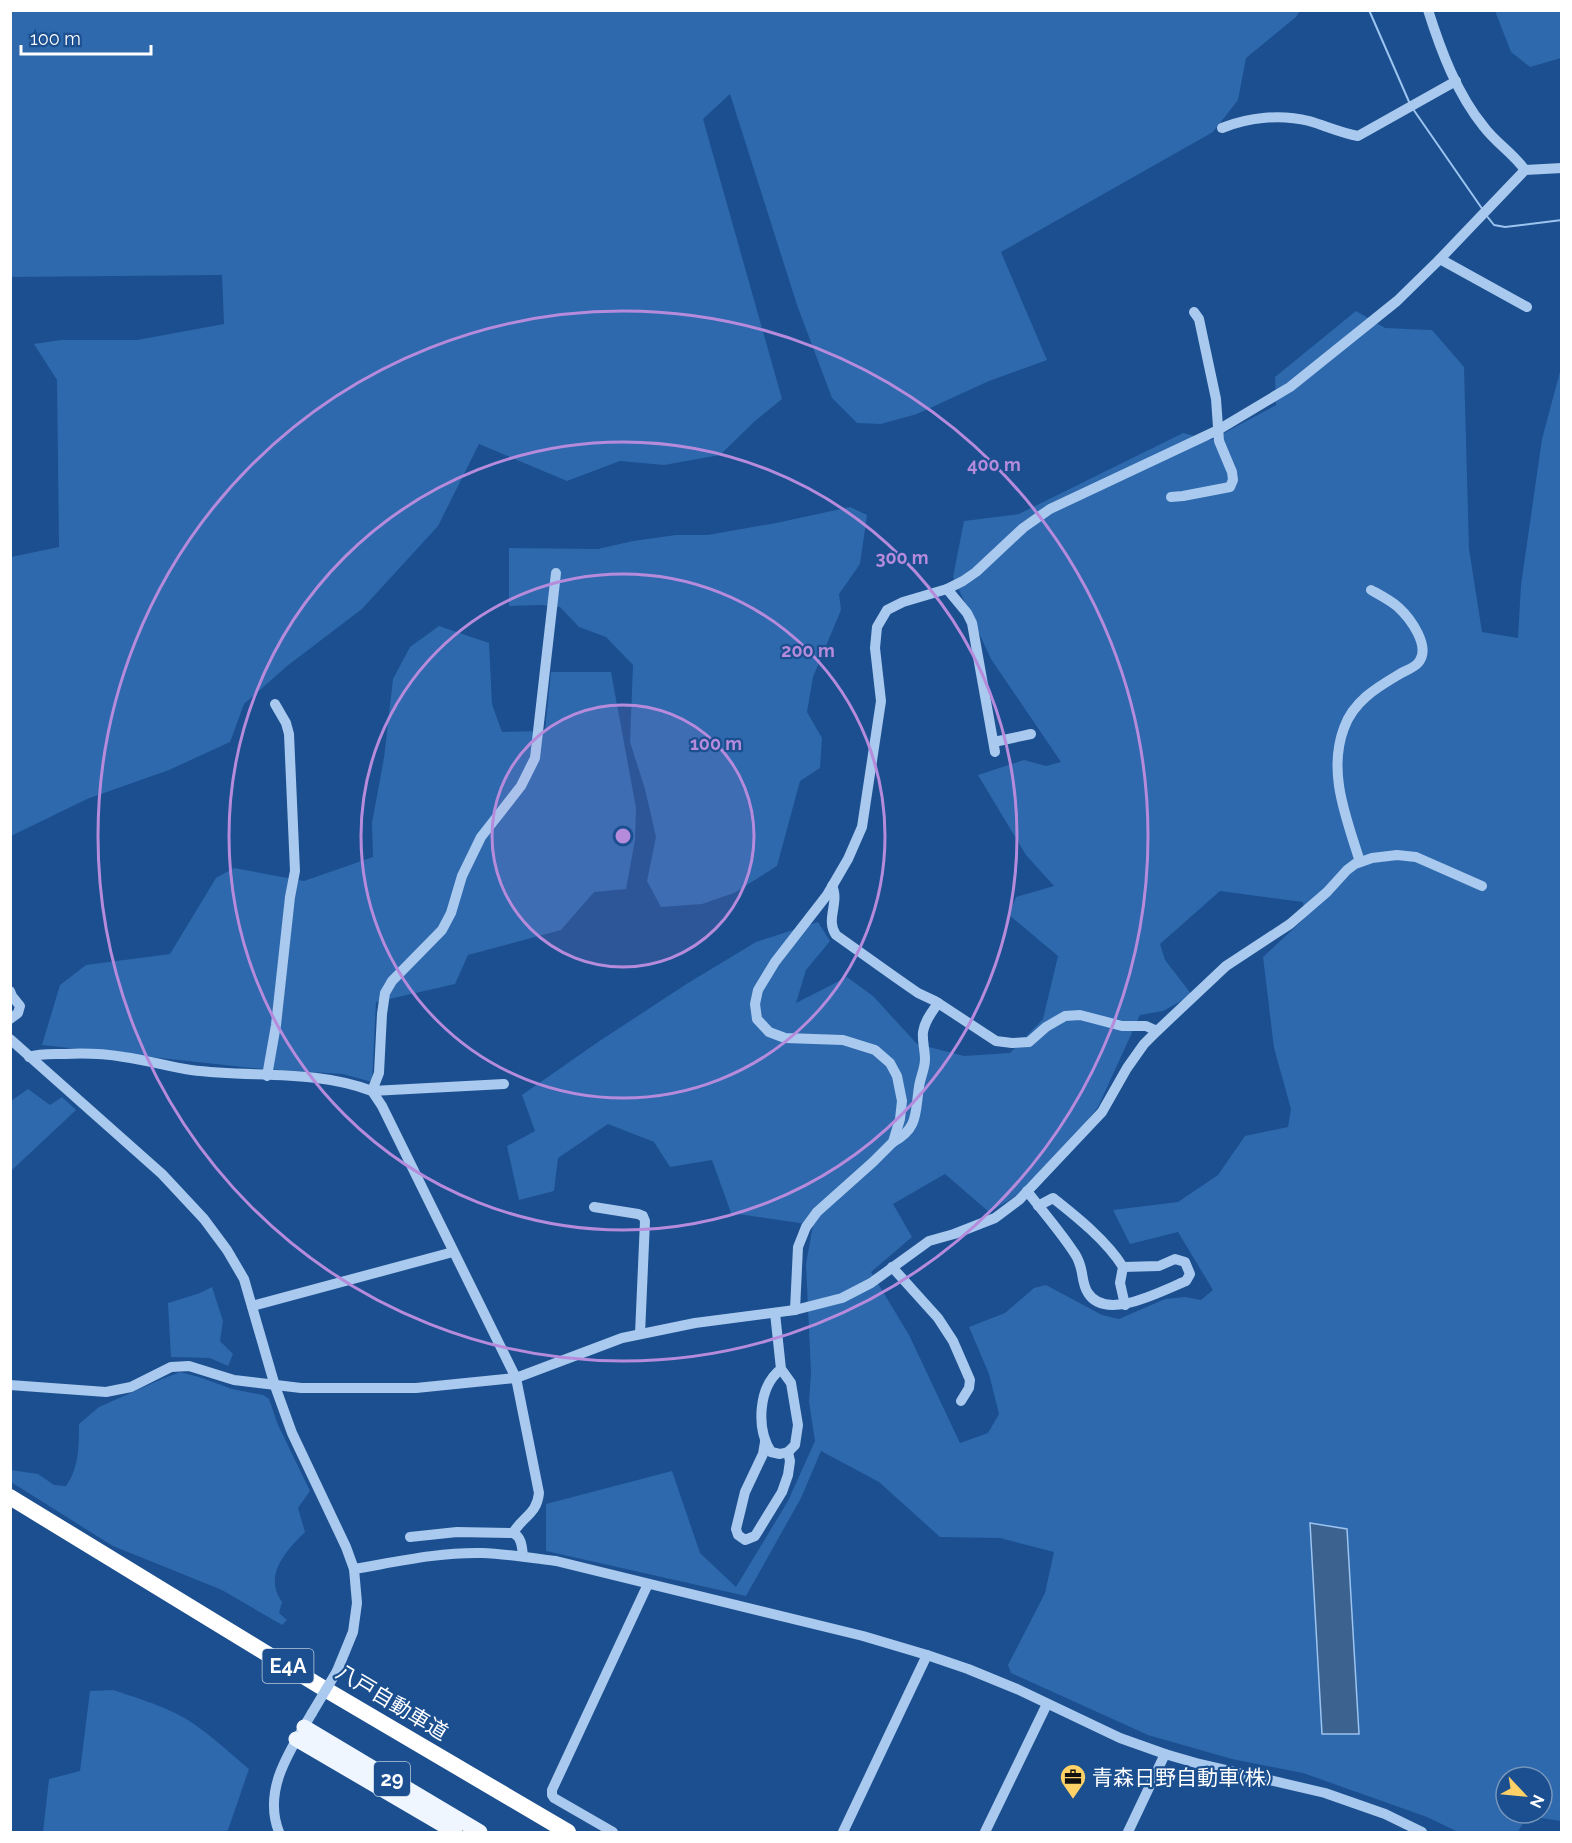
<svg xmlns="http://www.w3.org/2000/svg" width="1572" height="1843" viewBox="0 0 1572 1843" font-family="Raleway,'Noto Sans JP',sans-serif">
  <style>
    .green { fill: #2e69ad; fill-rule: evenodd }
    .water { fill: #3c6290; stroke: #9cc4f0; stroke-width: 1.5 }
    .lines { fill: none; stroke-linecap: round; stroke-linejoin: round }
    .stream { stroke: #9cc4f0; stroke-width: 2 }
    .minor { stroke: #a9c9ee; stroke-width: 10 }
    .major { stroke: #f0f6ff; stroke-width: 15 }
    .highway { stroke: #fff; stroke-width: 16 }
    .minor-bridge { stroke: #a9c9ee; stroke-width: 10 }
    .ring { fill: none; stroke: #b68bdc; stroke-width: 3 }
    .labels { text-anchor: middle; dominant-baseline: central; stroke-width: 4.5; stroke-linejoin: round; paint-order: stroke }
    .shield { fill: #1b4f8f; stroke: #bbcadd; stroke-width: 1.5 }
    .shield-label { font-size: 20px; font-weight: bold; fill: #fff }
    .street-label { font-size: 21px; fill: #fff; stroke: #1b4f8f }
    .poi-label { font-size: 21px; fill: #fff; stroke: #1b4f8f; text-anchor: start }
    .centre { fill: #b68bdc; stroke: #1b4f8f; stroke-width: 3 }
    .ring-label { font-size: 18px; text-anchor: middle; font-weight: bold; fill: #b68bdc; stroke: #1b4f8f; stroke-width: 4.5; stroke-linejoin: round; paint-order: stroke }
  </style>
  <rect width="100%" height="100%" fill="#1b4f8f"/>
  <!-- green -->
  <g class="green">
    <polygon points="1497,10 1561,11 1561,58 1530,67 1511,52 1495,11"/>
    <polygon points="11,11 1300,11 1296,17 1246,58 1238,100 1213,132 1001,252 1047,360 989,381 917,414 881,424 857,423 832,398 797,305 730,94 703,119 782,399 755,421 720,455 664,465 620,461 567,481 479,444 438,526 362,609 287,666 244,704 230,742 169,770 87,799 11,836 11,557 59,547 57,380 34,344 61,340 137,340 224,324 222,275 11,277"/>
    <path d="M1356,311l29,17 47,2 32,37 5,182 13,83 36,6 3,-53 21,-146 19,-71v1453l-34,-5 -9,16h-60l-31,-15 -124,-44 -71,-14 -84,-24 -137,-62 -3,-8 37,-72 9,-41 -54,-14 -60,-1 -61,-55 -58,-31 -20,47 -55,98 -200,-45v-47l126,-33 28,82 36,34 52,-86 27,-60 -6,-39 2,-29 -5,-109 7,-39 -82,-12 -19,-53 -42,7 -16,-25 -46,-18 -50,34 -4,33 -35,9 -12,-54 28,-15 -13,-36 76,-53 90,-59 68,-41 62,-20 12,19 -24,29 -10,33 51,-26 26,19 44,48 47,12 46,-3 33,-34 15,-63 -49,-41 7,-18 38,-11 -28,-31 -48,-80 46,-15 22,6 15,-4 -70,-103 -38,-82 11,-56 55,-7 164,-81 28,7 65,-35 -1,-28zM1220,891l83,11 2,16 -42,39 11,91 17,61 -3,18 -43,9 -27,39 -40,27 -65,8 17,34 48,-12 35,58 -12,10 -16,-3 -20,2 -46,20 -17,-4 -56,-30 -12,3 -29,25 -36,14 20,47 10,40 -11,19 -28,10 -51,-108 -38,-63 41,-35 -19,-33 52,-30 44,38 19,-11 37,-28 53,-66 42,-92 23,-4 29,-16 -27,-35 -5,-16zM1506,1777h36v36h-36z"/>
    <polygon points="850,507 867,515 860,564 839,594 841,610 813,677 807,712 822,738 820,768 800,781 777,866 734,893 702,904 661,907 647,881 656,837 645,789 630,742 633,665 606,637 579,627 560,607 540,605 509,606 509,548 598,549 633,541 676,535 708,535 776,523"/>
    <polygon points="439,626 489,643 492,704 502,732 545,731 551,672 611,672 636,808 635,840 626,889 594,892 561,930 468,955 455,984 376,1002 372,1082 343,1074 252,1068 42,1045 60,985 86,965 170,954 216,878 234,868 304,881 373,857 372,823 384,758 393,679 410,647"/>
    <polygon points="28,1089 50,1105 62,1097 76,1110 12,1170 10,1169 11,1101"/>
    <polygon points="212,1287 223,1321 220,1341 233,1354 228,1366 210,1358 171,1357 168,1303 200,1293"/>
    <path d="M180,1372l19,5 33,12 31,6 6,4 9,26 32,66 -12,17 7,24c-19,19 -42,43 -23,70l-3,11 8,7 -5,5 -60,-35 -109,-44 -102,-64v-12l27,4 16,11 12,1c13,-18 13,-40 13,-62l20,-17 63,-28z"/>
    <path d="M113,1690c21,7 42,13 62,23 27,13 51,37 74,56l-21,61 -3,2h-182l6,-53 31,-8 10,-80z"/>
  </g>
  <!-- water -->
  <polygon class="water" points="1310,1523 1347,1529 1359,1734 1322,1734"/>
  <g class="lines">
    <!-- stream -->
    <g class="stream">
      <polyline points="1369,10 1410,104"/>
      <polyline points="1413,109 1483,210"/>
      <polyline points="1486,215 1494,225 1505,227 1562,220"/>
    </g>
    <!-- minor -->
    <g class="minor">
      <path d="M1428,10c13,41 29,84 56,117 12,16 29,26 41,43"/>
      <path d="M1222,128c27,-11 59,-14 87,-7 17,5 32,12 49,15l98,-55"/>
      <polyline points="1440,259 1527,307"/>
      <polyline points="1171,497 1183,496 1230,487 1233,480 1232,472 1219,441 1216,399 1199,319 1194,312"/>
      <polyline points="947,589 967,613 972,623 995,752"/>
      <polyline points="994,742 1031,734"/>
      <path d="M1360,862c-13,-43 -33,-89 -16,-134 9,-26 32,-40 54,-53 6,-4 16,-7 20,-12 14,-16 -8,-45 -20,-56 -8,-7 -18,-12 -27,-17"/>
      <path d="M832,886c8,16 -7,34 4,49l59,42 23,16 17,8 61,40 16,2 17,-1 17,-15 19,-11 15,-1 42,11h24l11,5"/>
      <polyline points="10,991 12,996 20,1006 18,1013 10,1019"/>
      <polyline points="10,1039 162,1174 204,1219 227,1250 244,1279 275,1386 292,1433 346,1547 354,1569 357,1603 353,1632 337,1671"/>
      <path d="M29,1057c12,-4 23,-3 36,-3 20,-1 40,0 59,3 23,3 45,10 67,13 61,8 123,-1 181,21l132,-7"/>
      <polyline points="267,1076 276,1025 290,897 295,871 289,734 286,723 275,704"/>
      <polyline points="372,1091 379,1073 382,1014 385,993 392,981 442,930 451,913 462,876 481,837 521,786 535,758 556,573"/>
      <path d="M372,1091l10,15 134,272 23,115c-2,21 -16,23 -26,40"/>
      <path d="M893,1142c26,-14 22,-30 26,-55 1,-9 6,-18 6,-28 0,-9 -3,-18 -2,-27 2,-12 9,-20 15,-29"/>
      <path d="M1027,1191c16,21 34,41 48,63 10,15 5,27 13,39 18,29 75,-3 98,-12l4,-7 -5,-12 -10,-3 -16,7 -36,1"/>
      <path d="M1038,1206l15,-8c24,19 54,43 70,69l-3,16 5,22"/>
      <polyline points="594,1207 638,1214 643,1216 645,1221 640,1334"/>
      <polyline points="892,1267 938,1318 953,1341 970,1380 969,1388 961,1401"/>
      <polyline points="252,1306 453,1252"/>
      <polyline points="795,1310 798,1247 806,1227 817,1212 873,1162 893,1142 900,1119 902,1101 897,1076 890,1063 875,1050 843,1040 785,1038 769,1032 757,1019 755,1004 758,990 775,962 827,895 848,859 862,827 881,701 875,648 877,627 887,610 903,602 947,589 963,581 976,572 1023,528 1050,509 1218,430 1290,387 1397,301 1440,259 1525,170 1562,168"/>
      <path d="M775,1313l6,56 10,14 7,42 -3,20 -7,7 -8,2 -9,-2c-15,-24 -13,-65 10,-83"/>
      <polyline points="10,1385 106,1392 131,1387 171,1367 189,1366 234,1380 301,1388 416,1388 516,1378 622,1338 695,1323 795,1310 842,1298 871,1283 929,1241 954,1234 995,1218 1019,1200 1102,1112 1127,1068 1144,1044 1157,1031 1226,966 1290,924 1327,892 1347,870 1355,864 1372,858 1397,855 1416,857 1482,886"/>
      <polyline points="765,1442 763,1454 745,1492 736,1529 738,1535 745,1540 755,1536 782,1492 788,1475 790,1461 788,1452"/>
      <path d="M410,1537l47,-5 56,1c9,4 9,15 10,23"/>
      <path d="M354,1569c42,-7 85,-17 128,-16 25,1 50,5 74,8l307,75 64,19 41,14 49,20 103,49 45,16 31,9 129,30 60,21 37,18"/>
      <path d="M279,1832c-17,-43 12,-83 33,-119"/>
      <polyline points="613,1832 554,1798 552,1795 552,1790 648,1584"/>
      <polyline points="843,1832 927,1655"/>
      <polyline points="985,1832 1047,1704"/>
      <polyline points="1128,1832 1165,1754"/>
    </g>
    <!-- major -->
    <g class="major">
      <polyline points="304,1727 480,1832"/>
      <polyline points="296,1739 455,1832"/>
    </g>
    <!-- highway -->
    <polyline class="highway" points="10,1497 318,1685 568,1832"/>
    <!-- minor-bridge -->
    <polyline class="minor-bridge" points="312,1713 337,1671"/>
  </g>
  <!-- distance rings -->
  <circle cx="623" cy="836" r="131" fill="#b68bdc" fill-opacity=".12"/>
  <g class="ring">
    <circle cx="623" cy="836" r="131"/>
    <circle cx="623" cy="836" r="262"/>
    <circle cx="623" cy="836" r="394"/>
    <circle cx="623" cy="836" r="525"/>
  </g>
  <!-- icons -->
  <defs>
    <g id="office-pin" transform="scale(1.35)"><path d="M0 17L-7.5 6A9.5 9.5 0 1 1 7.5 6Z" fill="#ffd166" stroke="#1b4f8f"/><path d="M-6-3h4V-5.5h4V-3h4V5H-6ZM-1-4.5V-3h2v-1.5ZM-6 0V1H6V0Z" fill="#111"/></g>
  </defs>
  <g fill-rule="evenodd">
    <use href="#office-pin" x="1073" y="1777"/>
  </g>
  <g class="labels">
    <!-- shield labels -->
    <g class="shield">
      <rect x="262.5" y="1649" width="51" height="34" rx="4.5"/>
      <rect x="374" y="1762" width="36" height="34" rx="4.5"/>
    </g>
    <g class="shield-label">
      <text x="288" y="1666">E4A</text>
      <text x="392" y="1779">29</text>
    </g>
    <!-- street labels -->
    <g class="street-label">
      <text transform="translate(392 1702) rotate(31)">八戸自動車道</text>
    </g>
    <!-- poi labels -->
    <g class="poi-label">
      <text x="1092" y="1777">青森日野自動車(株)</text>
    </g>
  </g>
  <circle cx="623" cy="836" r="9" class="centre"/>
  <g class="ring-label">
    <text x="994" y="471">400 m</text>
    <text x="902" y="564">300 m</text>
    <text x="808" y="657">200 m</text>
    <text x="716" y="750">100 m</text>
  </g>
  <!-- border -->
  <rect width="1572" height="1843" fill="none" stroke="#ffffff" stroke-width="24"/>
  <!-- north arrow -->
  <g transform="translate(1524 1795) rotate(116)"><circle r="28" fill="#1b4f8f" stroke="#7695bc" stroke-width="1.5"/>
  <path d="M0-4.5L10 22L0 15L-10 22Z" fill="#ffd166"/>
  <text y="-9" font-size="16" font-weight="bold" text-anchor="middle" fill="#ffffff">N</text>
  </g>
  <!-- scale -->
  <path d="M21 45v9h130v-9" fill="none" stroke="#ffffff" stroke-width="3"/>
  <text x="30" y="45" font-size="18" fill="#ffffff" stroke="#1b4f8f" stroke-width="4.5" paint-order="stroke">100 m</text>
</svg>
